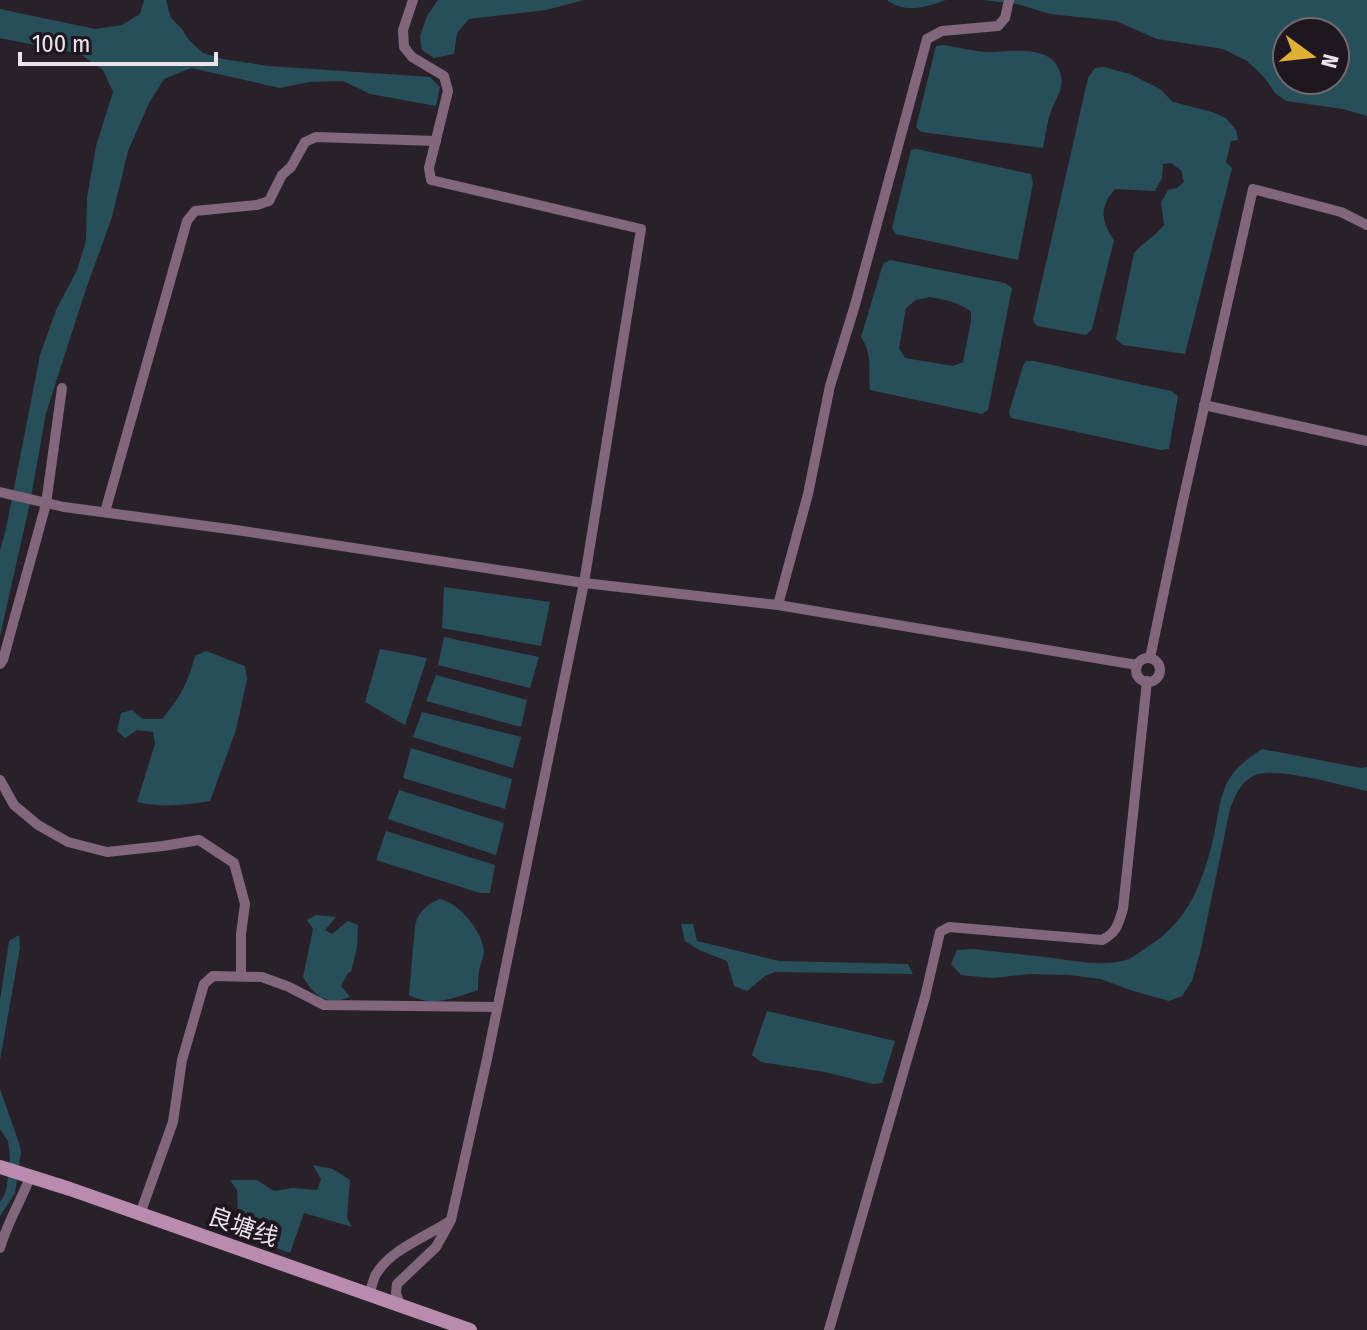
<svg xmlns="http://www.w3.org/2000/svg" width="1367" height="1330" viewBox="0 0 1367 1330" font-family="'Fira Sans Condensed','Noto Sans SC',sans-serif">
  <style>
    .water { fill: #284e5a; fill-rule: evenodd }
    .lines { fill: none; stroke-linecap: round; stroke-linejoin: round }
    .street { stroke: #82667c; stroke-width: 10 }
    .secondary { stroke: #b98baf; stroke-width: 14 }
    .labels { text-anchor: middle; dominant-baseline: central; stroke-width: 8; stroke-linejoin: round; paint-order: stroke }
    .street-label { font-size: 24px; fill: #eae4ea; stroke: #1f1720 }
  </style>
  <rect width="100%" height="100%" fill="#28212a"/>
  <!-- water -->
  <g class="water">
    <polygon points="144,0 166,0 171,18 182,29 188,39 203,53 223,59 269,66 430,77 440,87 436,106 370,94 343,81 309,82 280,88 191,68 164,79 149,103 128,151 112,217 86,289 46,413 30,503 0,636 0,550 6,529 40,355 56,310 77,270 86,241 87,198 96,146 113,92 103,70 80,54 0,38 0,9 95,29 122,25 140,14"/>
    <polygon points="438,0 584,0 546,10 469,19 457,33 454,54 434,58 422,50 420,36 427,16"/>
    <path d="M887,0h59c-19,7 -41,14 -59,0z"/>
    <path d="M983,0h384v116l-24,-7 -57,-8 -10,-7 -13,-18 -16,-15 -24,-12 -66,-10 -41,-18 -66,-7 -33,-10zM1287,32h48v48h-48z"/>
    <path d="M943,45c14,2 29,6 43,7 24,0 69,-10 75,24 3,13 -6,24 -10,35 -4,12 -6,25 -8,37l-122,-16 -5,-5 20,-81z"/>
    <path d="M1104,67l26,7 30,15 13,13 39,10 14,6 10,12 2,10 -7,1 -5,21 6,6 -47,186 -62,-9 -7,-6 18,-86c9,-11 21,-16 30,-28l-3,-23 7,-12 9,-2 7,-6 -3,-12 -10,-7 -8,1 -1,14 -7,13 -40,-2c-16,18 -14,32 -1,51l-22,89 -6,6 -49,-9 -4,-6 55,-242 7,-10z"/>
    <polygon points="917,149 1031,174 1033,183 1018,260 896,234 892,228 911,150"/>
    <path d="M890,260l115,23 7,5 -24,122 -6,4 -112,-24c-2,-19 3,-36 -9,-53l22,-73zM930,297c16,3 29,5 41,15v9l-8,41 -10,4 -48,-8 -6,-10 7,-40 10,-8z"/>
    <polygon points="1026,361 1034,361 1171,391 1178,396 1169,449 1161,450 1011,418 1009,412 1023,366"/>
    <polygon points="444,587 550,602 541,646 442,628"/>
    <polygon points="444,637 539,657 530,688 438,665"/>
    <polygon points="380,649 427,658 405,725 365,702"/>
    <path d="M206,651l39,15 2,13 -11,51 -26,71c-23,4 -50,7 -73,1l18,-58 -2,-12 -16,-2 -12,8 -8,-7 4,-18 11,-3 11,9h19c18,-21 26,-36 33,-63z"/>
    <polygon points="436,675 527,700 521,727 426,701"/>
    <polygon points="422,712 521,737 513,768 413,737"/>
    <polygon points="411,748 512,779 505,809 403,778"/>
    <path d="M1262,749l99,19 6,-1v24c-23,-5 -92,-25 -112,-16 -14,6 -20,21 -25,34l-29,140 -9,32 -10,15 -13,5 -39,-11 -29,-11 -32,-4 -39,-1 -39,4 -30,-3 -10,-11 6,-14 16,-1c27,3 53,6 80,9 23,3 50,9 73,2 7,-2 15,-9 21,-13 41,-24 57,-67 67,-112 9,-44 7,-60 48,-86z"/>
    <polygon points="399,790 504,823 496,855 388,819"/>
    <polygon points="386,831 495,865 490,893 480,893 376,860"/>
    <path d="M439,899c20,3 43,32 45,52 0,6 -4,13 -5,20 -1,6 -1,13 -1,19 -24,8 -46,18 -69,5l6,-69c3,-15 11,-20 24,-27z"/>
    <path d="M316,915l20,2 -11,13 7,4 16,-13 10,4 -1,22 -6,25 -3,1 -7,13 9,11c-23,9 -35,0 -47,-20l10,-48 -6,-9z"/>
    <polygon points="681,924 693,924 697,941 779,961 908,964 913,974 775,972 765,976 747,991 734,986 727,961 699,950 685,941"/>
    <polygon points="19,935 20,948 0,1060 0,1000 9,941"/>
    <polygon points="767,1011 895,1041 882,1083 873,1084 825,1072 761,1062 752,1055"/>
    <polygon points="0,1089 19,1143 21,1152 15,1193 0,1216 0,1202 5,1194 7,1185 10,1157 8,1141 0,1129"/>
    <polygon points="313,1165 333,1169 350,1180 347,1218 352,1227 304,1213 290,1253 251,1239 238,1214 237,1190 230,1180 257,1180 274,1191 293,1188 317,1190 321,1179"/>
  </g>
  <g class="lines">
    <!-- street -->
    <g class="street">
      <polyline points="1204,405 1367,441"/>
      <polyline points="0,492 64,507 236,530 584,583 778,605 1137,665"/>
      <polyline points="105,512 187,221 195,211 257,205 269,201 282,175 291,167 305,142 316,137 436,141"/>
      <polyline points="778,605 808,494 830,386 855,305 927,39 942,31 998,26 1005,18 1009,0"/>
      <polyline points="1150,658 1182,505 1253,189 1341,212 1367,225"/>
      <circle cx="1148" cy="670" r="12"/>
      <polyline points="0,664 3,660 46,504 62,388"/>
      <polyline points="0,780 14,805 38,825 68,842 107,852 163,846 199,840 234,863 245,904 241,934 241,976"/>
      <polyline points="140,1214 173,1122 182,1060 204,984 213,976 262,977 289,987 324,1005 496,1007"/>
      <path d="M0,1248c7,-25 21,-47 30,-71"/>
      <path d="M369,1295c2,-6 4,-14 6,-19 14,-26 51,-39 75,-55"/>
      <polyline points="400,1305 396,1293 397,1284 436,1247 451,1220 487,1059 584,583 641,229 431,180 429,168 448,91 444,76 412,57 404,47 403,30 413,0"/>
      <path d="M829,1330l96,-333 15,-65 9,-5 153,13c15,-8 16,-15 21,-31l24,-228"/>
    </g>
    <!-- secondary -->
    <polyline class="secondary" points="0,1167 70,1189 470,1330"/>
  </g>
  <g class="labels">
    <!-- street labels -->
    <g class="street-label">
      <text transform="translate(243 1227) rotate(19)">良塘线</text>
    </g>
  </g>
  <!-- north arrow -->
  <g transform="translate(1311 56) rotate(105)"><circle r="38" fill="#1f1720" stroke="#706971" stroke-width="2"/>
  <path d="M0-6L14 30L0 20L-14 30Z" fill="#e1af34"/>
  <text y="-12" font-size="22" font-weight="bold" text-anchor="middle" fill="#eae4ea">N</text>
  </g>
  <!-- scale -->
  <path d="M20 52v12h196v-12" fill="none" stroke="#eae4ea" stroke-width="4"/>
  <text x="32" y="52" font-size="24" fill="#eae4ea" stroke="#1f1720" stroke-width="6" paint-order="stroke">100 m</text>
</svg>
